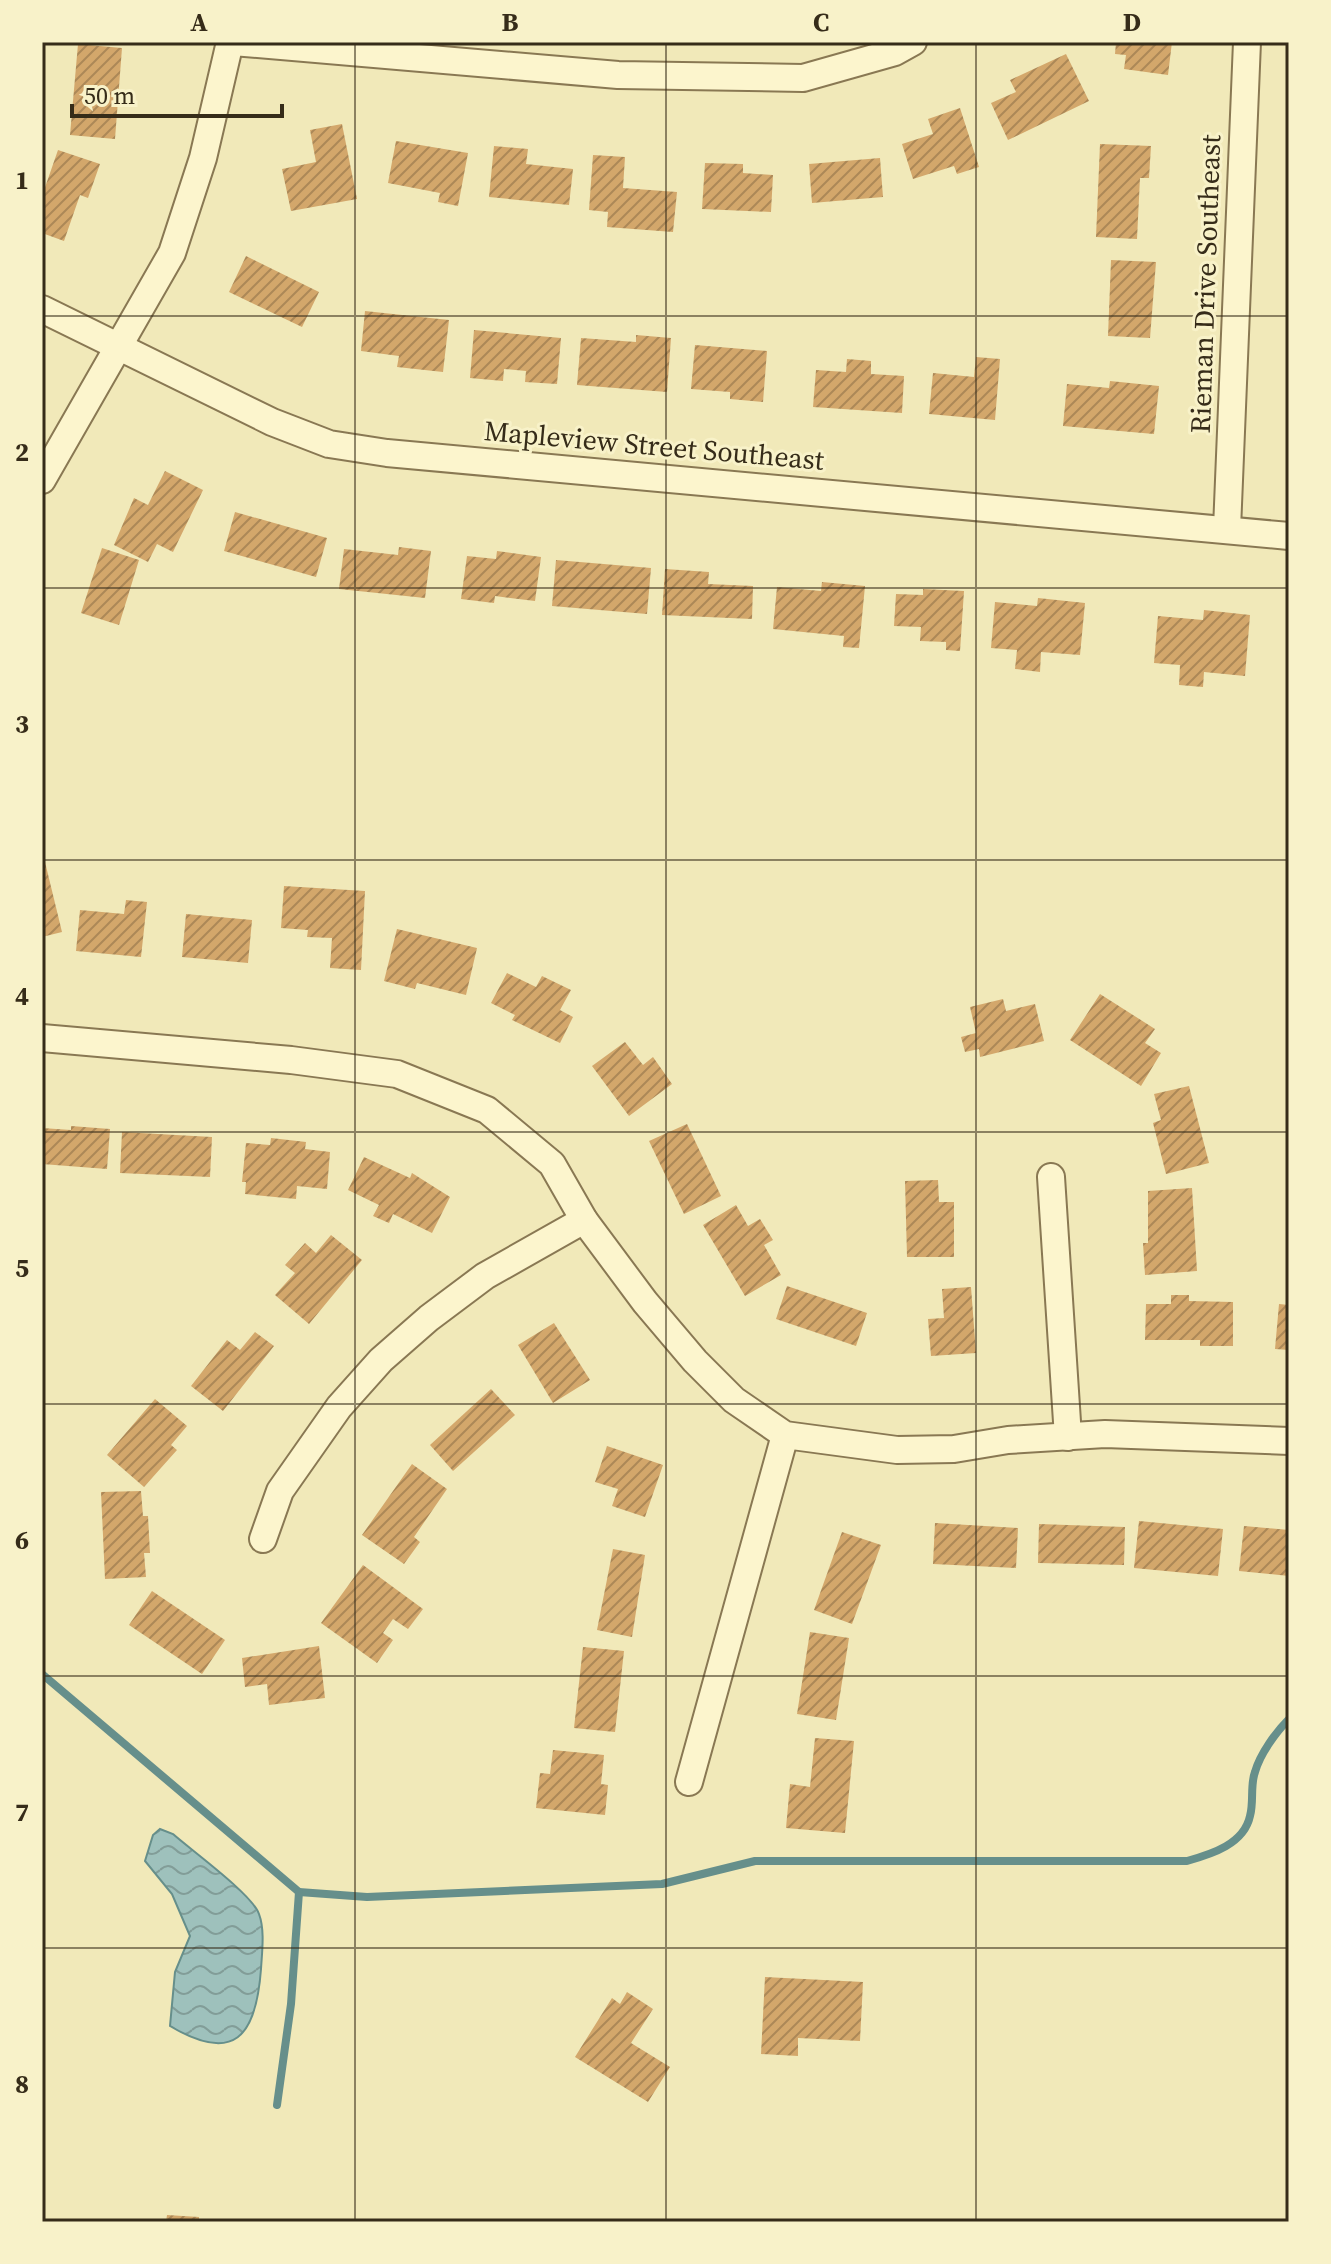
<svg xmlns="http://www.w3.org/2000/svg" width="1331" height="2264" viewBox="0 0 1331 2264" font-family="'Source Serif 4',serif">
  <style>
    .water { fill: url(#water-waves); stroke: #668f8b; stroke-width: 2 }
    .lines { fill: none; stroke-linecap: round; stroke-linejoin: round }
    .stream { stroke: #668f8b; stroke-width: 8 }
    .building { fill: url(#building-hatch) }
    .street-casing { stroke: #897853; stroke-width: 30 }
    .street { stroke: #fcf5cd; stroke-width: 26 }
    .grid { fill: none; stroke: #362c19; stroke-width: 2; stroke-opacity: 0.55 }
    .labels { text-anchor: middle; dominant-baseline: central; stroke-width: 6; stroke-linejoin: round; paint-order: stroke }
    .street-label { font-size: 28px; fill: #362c19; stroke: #f8f2c9 }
    .neatline { fill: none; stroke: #362c19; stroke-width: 3 }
    .grid-label { font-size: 26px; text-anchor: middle; font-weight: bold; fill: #362c19 }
  </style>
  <defs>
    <pattern id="water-waves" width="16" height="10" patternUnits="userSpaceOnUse" patternTransform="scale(2)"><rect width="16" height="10" fill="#9ec1bc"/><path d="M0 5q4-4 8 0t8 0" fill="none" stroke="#829d98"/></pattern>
    <pattern id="building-hatch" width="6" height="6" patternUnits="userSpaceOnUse" patternTransform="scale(2)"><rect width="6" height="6" fill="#d3a76b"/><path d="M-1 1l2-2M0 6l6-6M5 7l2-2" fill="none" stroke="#ac8857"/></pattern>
  </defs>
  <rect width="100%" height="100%" fill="#f1e9b9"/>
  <!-- water -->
  <path class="water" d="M160,1829l13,5c18,16 79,60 86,80 6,16 3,38 2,55 -5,68 -27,95 -91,57l5,-54 15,-36 -18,-42 -27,-33 8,-26z"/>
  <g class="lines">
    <!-- stream -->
    <g class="stream">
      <path d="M42,1674l257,218 68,5 295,-13 93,-23h432c25,-7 57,-17 63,-45 4,-14 0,-31 5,-44 5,-18 21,-40 34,-53"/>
      <polyline points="277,2105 291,2004 299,1892"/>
    </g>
  </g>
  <!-- building -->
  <g class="building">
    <polygon points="1116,42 1172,42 1168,75 1124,69 1126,55 1115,54"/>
    <polygon points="78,44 122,48 115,139 70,135"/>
    <polygon points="1066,54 1089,101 1008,140 991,103 1016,92 1010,80"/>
    <polygon points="960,108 979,167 957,174 954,166 913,179 902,144 933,134 928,119"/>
    <polygon points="342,124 357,199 291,211 282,169 316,162 310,130"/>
    <polygon points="396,141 468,153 458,206 438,202 440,193 388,183"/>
    <polygon points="1100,144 1151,146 1149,178 1140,178 1137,239 1096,237"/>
    <polygon points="494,146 528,149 526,164 573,169 569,205 489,197"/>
    <polygon points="58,150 100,164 88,198 80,195 64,241 42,233 42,196"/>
    <polygon points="593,155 625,157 623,188 677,192 673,232 607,227 608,212 589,210"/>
    <polygon points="880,158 883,197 812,203 809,164"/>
    <polygon points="705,163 743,164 743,173 773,175 771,212 702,209"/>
    <polygon points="246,256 319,292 302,327 229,292"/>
    <polygon points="1111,260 1156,262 1150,338 1108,336"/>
    <polygon points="365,311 449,320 443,372 397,367 399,356 361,351"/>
    <polygon points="474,330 561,338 557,384 525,382 526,371 504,369 503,381 470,378"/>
    <polygon points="636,335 671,338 667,392 577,385 581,338 636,342"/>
    <polygon points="695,345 767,351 763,402 730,399 730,392 691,389"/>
    <polygon points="976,357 1000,359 995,420 929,414 933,373 974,377"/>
    <polygon points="847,359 871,361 871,374 904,376 902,413 813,407 816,370 846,372"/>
    <polygon points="1110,381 1159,386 1154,434 1063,426 1067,384 1109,388"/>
    <polygon points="165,471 203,490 173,552 157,544 148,562 114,545 134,498 148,505"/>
    <polygon points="235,512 327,538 316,577 224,551"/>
    <polygon points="399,547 431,551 425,598 339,589 344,549 398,555"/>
    <polygon points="102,548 139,560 119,625 81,613"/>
    <polygon points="497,551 541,557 535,601 495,596 494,603 461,599 467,556 496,559"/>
    <polygon points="556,560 651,568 647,614 552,606"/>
    <polygon points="665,569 709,572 708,584 753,586 752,619 662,615"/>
    <polygon points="822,582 865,586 859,648 843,647 844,636 773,629 777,587 821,591"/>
    <polygon points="923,589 964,591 960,651 946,650 946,642 920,641 921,627 894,626 896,594 923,595"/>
    <polygon points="1038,598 1085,603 1080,655 1041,652 1040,672 1015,669 1017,650 991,648 995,602 1037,606"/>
    <polygon points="1204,610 1250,615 1245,676 1204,672 1203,687 1179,685 1180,665 1154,663 1158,616 1203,620"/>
    <polygon points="45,862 62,932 42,937 42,863"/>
    <polygon points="284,886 365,891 361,970 330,968 332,938 307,937 308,930 281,928"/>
    <polygon points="126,900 147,902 141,957 76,951 80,910 124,914"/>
    <polygon points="186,914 252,920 248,963 182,957"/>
    <polygon points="397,929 477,948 466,995 417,983 415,989 384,981"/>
    <polygon points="507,973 536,987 542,976 571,990 560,1010 573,1017 560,1043 512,1020 515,1015 491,1003"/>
    <polygon points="1100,994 1155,1029 1145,1043 1161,1053 1141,1086 1070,1040"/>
    <polygon points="1003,999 1006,1011 1035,1004 1044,1041 980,1057 979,1049 965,1052 961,1037 976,1033 970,1007"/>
    <polygon points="625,1042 643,1065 653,1057 672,1084 629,1116 592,1066"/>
    <polygon points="1189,1086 1209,1163 1166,1174 1153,1123 1161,1120 1154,1094"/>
    <polygon points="687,1124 721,1196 684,1214 649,1141"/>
    <polygon points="71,1126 110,1129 107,1169 42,1164 42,1128 71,1130"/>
    <polygon points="122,1132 212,1137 210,1177 120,1173"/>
    <polygon points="271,1138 306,1142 305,1149 330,1152 327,1189 297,1186 296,1199 245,1194 246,1182 242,1182 246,1143 270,1145"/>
    <polygon points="364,1157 410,1178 412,1173 450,1197 432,1233 393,1214 389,1223 373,1216 379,1205 348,1190"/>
    <polygon points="938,1180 939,1202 954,1202 954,1257 907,1257 905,1181"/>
    <polygon points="1192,1188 1197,1271 1145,1275 1143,1243 1148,1243 1148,1191"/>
    <polygon points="736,1205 748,1226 760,1219 773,1240 764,1245 781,1275 745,1296 703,1225"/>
    <polygon points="331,1235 362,1260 309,1324 275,1295 295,1273 285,1265 305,1243 316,1253"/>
    <polygon points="787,1286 867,1313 856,1346 776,1319"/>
    <polygon points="971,1287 976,1353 931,1356 928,1319 944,1318 942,1289"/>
    <polygon points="1171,1295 1189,1295 1189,1301 1233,1302 1233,1346 1200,1346 1200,1340 1145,1340 1146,1304 1171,1304"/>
    <polygon points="1279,1304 1289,1305 1289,1350 1275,1349"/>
    <polygon points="554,1323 590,1380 553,1403 518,1345"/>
    <polygon points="255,1332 274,1346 223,1411 191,1386 227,1340 240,1350"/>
    <polygon points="491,1389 515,1415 453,1471 430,1445"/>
    <polygon points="155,1399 187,1426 171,1445 177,1450 144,1487 107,1455"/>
    <polygon points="607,1446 663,1465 645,1517 612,1506 618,1489 595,1482"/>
    <polygon points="412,1464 447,1489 414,1537 420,1542 404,1564 362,1535"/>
    <polygon points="141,1491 143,1516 148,1516 150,1553 144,1553 146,1577 105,1579 101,1492"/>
    <polygon points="1139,1521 1223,1529 1218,1576 1134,1568"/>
    <polygon points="935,1523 1018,1528 1016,1568 933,1564"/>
    <polygon points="1039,1524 1125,1527 1124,1565 1038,1563"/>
    <polygon points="1244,1526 1289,1530 1289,1576 1239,1571"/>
    <polygon points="842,1532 881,1545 852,1624 814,1610"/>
    <polygon points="613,1549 645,1555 632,1637 597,1630"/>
    <polygon points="363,1565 423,1609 408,1629 393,1619 383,1633 393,1640 377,1663 321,1623"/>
    <polygon points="152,1591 225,1640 202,1674 129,1625"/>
    <polygon points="810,1632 849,1638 836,1720 797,1714"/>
    <polygon points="319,1646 325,1698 269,1705 267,1684 245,1687 242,1658"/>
    <polygon points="583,1647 624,1651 615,1732 574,1728"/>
    <polygon points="815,1738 854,1741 845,1833 786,1828 790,1784 810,1787"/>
    <polygon points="553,1750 604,1755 601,1784 608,1785 605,1815 536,1808 540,1773 550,1774"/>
    <polygon points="765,1977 863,1982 860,2041 798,2038 798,2056 761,2054"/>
    <polygon points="627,1992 653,2009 631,2043 670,2067 648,2102 575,2057 612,1998 620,2004"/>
    <polygon points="167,2215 199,2217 199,2222 166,2222"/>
  </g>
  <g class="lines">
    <!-- street casing -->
    <g class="street-casing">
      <g id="street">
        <polyline points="233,42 618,75 803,78 895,52 913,42"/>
        <polyline points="42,309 272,422 329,444 387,453 1289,536"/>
        <polyline points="42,480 172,253 203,158 230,42"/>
        <polyline points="1227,529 1247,42"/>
        <polyline points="42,1038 291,1060 397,1074 487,1110 552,1164 584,1220 645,1302 695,1361 734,1400 785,1435 897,1450 954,1449 1008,1440 1105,1434 1289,1441"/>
        <polyline points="1051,1177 1068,1437"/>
        <polyline points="263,1539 280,1491 339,1407 381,1360 429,1318 485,1276 584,1220"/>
        <polyline points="689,1782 785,1435"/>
      </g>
    </g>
    <!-- street -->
    <use href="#street" class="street"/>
  </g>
  <!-- grid -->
  <path class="grid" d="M355,42v2180M666,42v2180M976,42v2180M42,316h1247M42,588h1247M42,860h1247M42,1132h1247M42,1404h1247M42,1676h1247M42,1948h1247"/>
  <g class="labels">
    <!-- street labels -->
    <g class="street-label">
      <text transform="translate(1205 284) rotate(-88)">Rieman Drive Southeast</text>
      <text transform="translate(654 445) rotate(5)">Mapleview Street Southeast</text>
    </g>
  </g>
  <!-- border -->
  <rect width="1331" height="2264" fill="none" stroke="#f8f2c9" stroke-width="88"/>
  <!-- scale -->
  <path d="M72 104v12h210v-12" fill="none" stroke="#362c19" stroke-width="4"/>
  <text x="84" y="104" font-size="24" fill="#362c19" stroke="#f8f2c9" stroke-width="6" paint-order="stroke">50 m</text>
  <rect x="44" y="44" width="1243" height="2176" class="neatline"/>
  <g class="grid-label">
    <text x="199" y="31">A</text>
    <text x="510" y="31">B</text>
    <text x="821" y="31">C</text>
    <text x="1132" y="31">D</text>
    <text x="22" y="189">1</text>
    <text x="22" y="461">2</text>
    <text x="22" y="733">3</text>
    <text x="22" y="1005">4</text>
    <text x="22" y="1277">5</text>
    <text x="22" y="1549">6</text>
    <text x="22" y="1821">7</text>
    <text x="22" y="2093">8</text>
  </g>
</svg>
